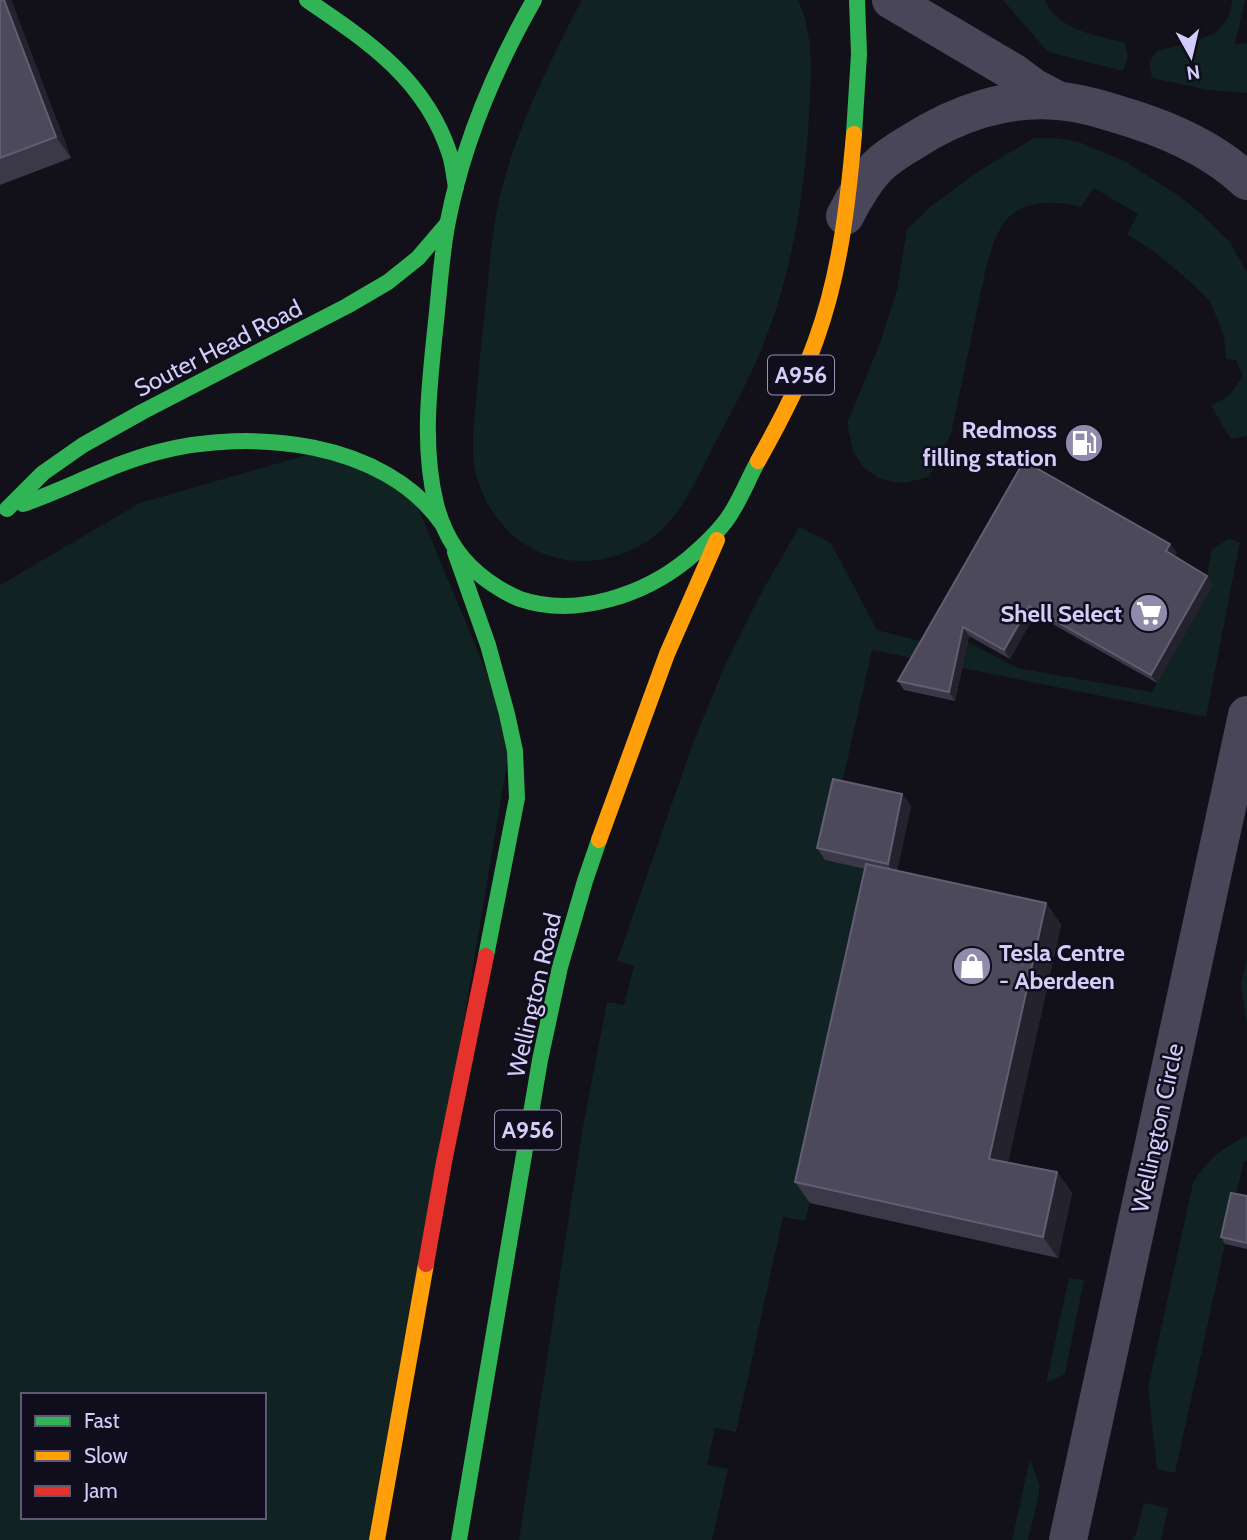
<svg xmlns="http://www.w3.org/2000/svg" width="1247" height="1540" viewBox="0 0 1247 1540" font-family="Cabin,sans-serif">
  <style>
    .green { fill: #112223; fill-rule: evenodd }
    .lines { fill: none; stroke-linecap: round; stroke-linejoin: round }
    .street { stroke: #484658; stroke-width: 38 }
    .fast { stroke: #30b455; stroke-width: 16 }
    .slow { stroke: #ff9f0a; stroke-width: 16 }
    .jam { stroke: #e5322d; stroke-width: 16 }
    .wall { fill: #3b3948 }
    .shaded-wall { fill: #24222d }
    .building { fill: #4c495b; stroke: #615e74; stroke-width: 2 }
    .labels { text-anchor: middle; dominant-baseline: central; stroke-width: 5; stroke-linejoin: round; paint-order: stroke }
    .shield { fill: #100d1c; stroke: #9893b7; stroke-width: 2 }
    .shield-label { font-size: 23px; font-weight: bold; fill: #d3cdfa }
    .street-label { font-size: 24px; fill: #d3cdfa; stroke: #100d1c }
    .poi-label { font-size: 24px; font-weight: bold; fill: #d3cdfa; stroke: #100d1c; text-anchor: end }
  </style>
  <rect width="100%" height="100%" fill="#121018"/>
  <!-- green -->
  <g class="green">
    <path d="M582,0h216c17,36 13,76 11,115 -5,89 -20,177 -58,258 -11,24 -24,47 -36,70 -23,45 -40,92 -93,111 -67,24 -133,-16 -147,-85 -5,-25 0,-53 2,-78 3,-37 7,-74 11,-110 3,-32 6,-65 15,-96 8,-32 20,-62 33,-92 15,-31 29,-63 46,-93z"/>
    <path d="M1003,0h42c13,31 52,35 80,43l3,13 -5,15 -75,-19z"/>
    <polygon points="1233,0 1245,0 1235,44 1247,43 1247,93 1208,90 1152,78 1149,62 1157,51 1199,40 1216,32 1228,18"/>
    <path d="M1034,138h22l23,4 45,19 57,36 20,17 28,27 18,31v164l-16,3 -20,-33 19,-11 13,-19 -7,-16 -10,-1 -2,-23 -14,-35 -24,-23 -34,-28 -25,-16 11,-20 -44,-26 -13,19c-23,-6 -54,-8 -73,11 -11,12 -16,30 -21,45l-36,171 -22,43 -25,6 -11,-1 -14,-4 -15,-10 -11,-17 -6,-28 32,-77 18,-56 10,-61 24,-23 51,-37z"/>
    <path d="M324,450l87,41 101,242 -135,807h-377v-955l140,-82zM23,1395h241v122h-241z"/>
    <polygon points="799,527 831,543 877,630 920,641 962,639 1018,668 1152,692 1213,584 1206,580 1212,549 1229,539 1240,542 1206,717 872,650 825,860 896,876 805,1221 783,1217 736,1432 715,1428 707,1465 728,1469 712,1540 519,1540 582,1132 607,1002 624,1005 634,966 617,961 693,743 725,665 760,595"/>
    <polygon points="1247,957 1247,1025 1241,984"/>
    <path d="M1247,1136v25h-3l-9,38 -60,274 -18,-4 -9,-81 45,-205c13,-22 31,-37 54,-47z"/>
    <polygon points="1069,1278 1084,1280 1065,1374 1046,1383"/>
    <polygon points="1030,1458 1039,1485 1039,1494 1028,1540 1012,1540"/>
    <polygon points="1144,1503 1168,1508 1161,1540 1132,1540 1136,1534"/>
  </g>
  <g class="lines">
    <!-- street -->
    <g class="street">
      <polyline points="891,0 1013,72 1033,87 1060,101"/>
      <path d="M845,216c9,-18 19,-35 32,-49 10,-10 23,-18 35,-25 43,-28 94,-46 146,-41 27,2 52,11 78,19 40,13 80,32 111,61"/>
      <polyline points="1068,1540 1247,715"/>
    </g>
    <!-- fast -->
    <g class="fast">
      <path d="M307,0c62,42 119,80 143,155 3,10 4,21 6,32"/>
      <path d="M534,0c-40,70 -72,146 -87,226 -6,33 -8,70 -12,105 -6,57 -13,116 1,173 8,32 25,58 52,77 10,7 21,14 32,18 56,19 124,-4 168,-40 13,-11 27,-24 37,-37 14,-18 22,-41 33,-61"/>
      <polyline points="854,134 859,54 857,0"/>
      <path d="M23,504c46,-16 88,-40 135,-52 93,-24 226,-12 285,73"/>
      <polyline points="7,509 43,473 83,445 142,412 347,306 388,282 418,258 447,224"/>
      <polyline points="455,552 488,645 507,714 515,751 517,798 486,956"/>
      <polyline points="459,1540 540,1060 560,967 585,881 599,840"/>
    </g>
    <!-- slow -->
    <g class="slow">
      <path d="M758,461c22,-39 43,-79 58,-121 24,-66 32,-137 38,-206"/>
      <polyline points="599,840 667,654 717,540"/>
      <polyline points="377,1540 426,1264"/>
    </g>
    <!-- jam -->
    <polyline class="jam" points="426,1264 444,1162 486,956"/>
  </g>
  <!-- wall -->
  <g class="wall">
    <polygon points="0,0 11,0 71,158 0,185"/>
    <polygon points="1024,461 1177,552 1174,556 1213,584 1157,683 1035,614 1010,659 969,636 955,701 904,690 898,681"/>
    <polygon points="902,794 911,806 897,871 1046,903 1061,925 1008,1162 1057,1172 1072,1193 1058,1258 810,1203 795,1182 865,869 825,860 817,848"/>
    <polygon points="1247,1196 1247,1249 1225,1244 1221,1237"/>
  </g>
  <!-- shaded-wall -->
  <g class="shaded-wall">
    <polygon points="4,0 11,0 71,158 56,137"/>
    <polygon points="1170,544 1177,552 1172,560 1166,551"/>
    <polygon points="1207,576 1213,584 1157,683 1151,675"/>
    <polygon points="1029,606 1035,614 1010,659 1004,650"/>
    <polygon points="963,627 969,636 955,701 949,692"/>
    <polygon points="902,794 911,806 896,876 888,864"/>
    <polygon points="1046,903 1061,925 1004,1180 989,1159"/>
    <polygon points="1057,1172 1072,1193 1058,1258 1043,1237"/>
  </g>
  <!-- building -->
  <g class="building">
    <polygon points="0,0 4,0 56,137 0,158"/>
    <polygon points="1024,461 1170,544 1166,551 1207,576 1151,675 1029,606 1004,650 963,627 949,692 898,681"/>
    <polygon points="833,779 902,794 888,864 817,848"/>
    <polygon points="866,864 1046,903 989,1159 1057,1172 1043,1237 795,1182"/>
    <polygon points="1231,1193 1247,1196 1247,1243 1221,1237"/>
  </g>
  <!-- icons -->
  <defs>
    <g id="fuel-disc" transform="scale(2.0125)"><circle r="9.5" fill="#8f8bab" stroke="#100d1c"/><path d="M-5.5-6h7V0h2V4h1.3V-2.5L3-4.5l.8-.8L6-3V5H2.5V1h-1V6h-7ZM-4.2-4.7v3.2H.2V-4.7Z" fill="#fff"/></g>
    <g id="supermarket-disc" transform="scale(2.0125)"><circle r="9.5" fill="#8f8bab" stroke="#100d1c"/><path d="M-6-5.5h2.5l.6 2H6L4.5 2H-2.5L-4.4-4H-6ZM-1.5 3.2a1.3 1.3 0 1 0 .1 0ZM3 3.2a1.3 1.3 0 1 0 .1 0Z" fill="#fff"/></g>
    <g id="shop-disc" transform="scale(2.0125)"><circle r="9.5" fill="#8f8bab" stroke="#100d1c"/><path d="M-5-2.5h2.3a2.7 3.5 0 0 1 5.4 0H5L5.5 6h-11ZM-1.5-2.5h3a1.5 2.3 0 0 0-3 0Z" fill="#fff"/></g>
  </defs>
  <g fill-rule="evenodd">
    <use href="#fuel-disc" x="1084" y="443"/>
    <use href="#supermarket-disc" x="1149" y="613"/>
    <use href="#shop-disc" x="972" y="966"/>
  </g>
  <g class="labels">
    <!-- shield labels -->
    <g class="shield">
      <rect x="768" y="355.5" width="66" height="39" rx="5"/>
      <rect x="495" y="1110.5" width="66" height="39" rx="5"/>
    </g>
    <g class="shield-label">
      <text x="801" y="375">A956</text>
      <text x="528" y="1130">A956</text>
    </g>
    <!-- street labels -->
    <g class="street-label">
      <text transform="translate(218 348) rotate(-27)">Souter Head Road</text>
      <text transform="translate(534 995) rotate(-77)">Wellington Road</text>
      <text transform="translate(1157 1128) rotate(-78)">Wellington Circle</text>
    </g>
    <!-- poi labels -->
    <g class="poi-label">
      <text x="1057" y="429">Redmoss<tspan x="1057" dy="28">filling station</tspan></text>
      <text x="1122" y="613">Shell Select</text>
      <text x="999" y="952" text-anchor="start">Tesla Centre<tspan x="999" dy="28">- Aberdeen</tspan></text>
    </g>
  </g>
  <!-- legend -->
  <rect x="21" y="1393" width="245" height="126" fill="#100d1c" stroke="#5e5a75" stroke-width="2"/>
  <rect x="35" y="1416" width="35" height="10" fill="#30b455" stroke="#5e5a75" stroke-width="2"/>
  <text x="84" y="1428" font-size="21" fill="#d3cdfa">Fast</text>
  <rect x="35" y="1451" width="35" height="10" fill="#ff9f0a" stroke="#5e5a75" stroke-width="2"/>
  <text x="84" y="1463" font-size="21" fill="#d3cdfa">Slow</text>
  <rect x="35" y="1486" width="35" height="10" fill="#e5322d" stroke="#5e5a75" stroke-width="2"/>
  <text x="84" y="1498" font-size="21" fill="#d3cdfa">Jam</text>
  <!-- north arrow -->
  <g transform="translate(1191 56) rotate(172)" stroke="#100d1c" stroke-width="5" paint-order="stroke">
  <path d="M0-5L12 26L0 18L-12 26Z" fill="#d3cdfa"/>
  <text y="-10" font-size="19" font-weight="bold" text-anchor="middle" fill="#d3cdfa">N</text>
  </g>
</svg>
